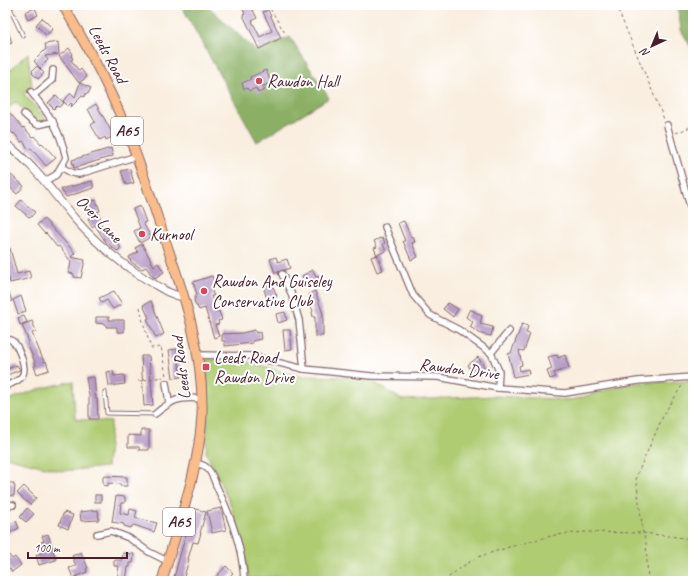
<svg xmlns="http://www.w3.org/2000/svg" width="698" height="586" viewBox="0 0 698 586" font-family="Caveat,sans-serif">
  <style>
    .green { fill: #afcc73; stroke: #7c764f }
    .forest { fill: #8bb065; stroke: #6a6848 }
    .building { fill: #b79dc6 }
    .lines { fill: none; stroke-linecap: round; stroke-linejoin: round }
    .service-casing { stroke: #87676a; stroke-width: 5 }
    .minor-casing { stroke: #87676a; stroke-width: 8 }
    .tertiary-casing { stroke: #87676a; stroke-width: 9 }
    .primary-casing { stroke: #87676a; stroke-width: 11 }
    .path { stroke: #87676a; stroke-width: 1; stroke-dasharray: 3 3; stroke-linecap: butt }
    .service { stroke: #fff; stroke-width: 3 }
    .minor { stroke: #fff; stroke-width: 5.5 }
    .tertiary { stroke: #fff; stroke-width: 7 }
    .primary { stroke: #f9bc8a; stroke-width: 9 }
    .poi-dot { fill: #d1495b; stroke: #fff; stroke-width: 1.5 }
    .labels { text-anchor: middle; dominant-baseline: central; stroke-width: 4; stroke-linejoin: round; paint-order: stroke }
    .shield { fill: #fff; stroke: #80626b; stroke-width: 1 }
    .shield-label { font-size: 16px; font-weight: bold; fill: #4a1f2b }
    .street-label { font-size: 17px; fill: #4a1f2b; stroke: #fff }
    .poi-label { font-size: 17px; fill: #4a1f2b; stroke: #fff; text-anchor: start }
  </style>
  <rect width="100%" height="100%" fill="#fff"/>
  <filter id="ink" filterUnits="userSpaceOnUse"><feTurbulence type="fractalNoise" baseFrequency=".025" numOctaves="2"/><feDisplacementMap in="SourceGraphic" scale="8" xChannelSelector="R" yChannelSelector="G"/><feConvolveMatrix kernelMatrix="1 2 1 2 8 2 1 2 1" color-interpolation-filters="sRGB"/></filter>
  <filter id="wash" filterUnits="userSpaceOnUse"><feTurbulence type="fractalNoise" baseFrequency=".012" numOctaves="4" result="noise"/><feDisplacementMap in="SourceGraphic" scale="16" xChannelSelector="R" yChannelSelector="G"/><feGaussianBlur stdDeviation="0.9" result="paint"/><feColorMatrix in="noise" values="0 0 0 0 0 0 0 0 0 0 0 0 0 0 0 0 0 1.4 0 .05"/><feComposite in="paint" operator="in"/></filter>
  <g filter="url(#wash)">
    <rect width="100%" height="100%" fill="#f9eedf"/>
    <!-- green -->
    <g class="green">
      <path d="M28,53l4,33 -8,8 22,25 -5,3c-10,-1 -19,-14 -25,-20l-11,9v-36z"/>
      <polygon points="206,359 249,362 299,376 366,377 402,400 495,396 572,400 631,383 693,381 693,581 309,581 308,576 249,578 242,541 231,506 206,452 208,401"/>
      <polygon points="73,381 75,419 111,422 107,467 61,471 5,457 5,401 39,389"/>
    </g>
    <!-- forest -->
    <g class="forest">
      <polygon points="181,5 205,5 211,9 256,51 290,37 329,98 257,142"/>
      <polygon points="678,5 693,5 693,51 681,30"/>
    </g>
    <g id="blocks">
      <!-- building -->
      <g class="building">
        <polygon points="243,5 250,5 257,18 252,21 260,37 272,31 263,12 268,10 281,38 259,49 243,15 245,14 242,7 243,7"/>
        <polygon points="35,8 38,15 28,20 25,12"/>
        <polygon points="42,18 53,29 46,35 36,25"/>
        <polygon points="6,24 12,43 5,45 5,25"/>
        <polygon points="58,42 59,54 45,56 48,60 40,68 34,61 46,49 45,44"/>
        <polygon points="69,48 73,54 71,56 73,59 71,60 79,71 81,69 87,77 79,83 59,56"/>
        <polygon points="37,66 44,73 38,79 32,73 33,72 32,71"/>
        <polygon points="266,70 271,83 263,86 265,90 258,93 256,88 249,91 247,88 244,89 242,83 251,79 250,77"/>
        <polygon points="80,83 91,88 88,94 86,93 84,97 82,96 71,107 72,104 71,103 68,106 63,101 71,93 75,97"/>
        <polygon points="56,95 64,103 59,107 57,106 54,109 48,103"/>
        <polygon points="96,104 114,136 106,140 105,137 100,140 91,125 95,122 88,109"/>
        <polygon points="8,111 23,128 24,127 32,137 34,136 41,144 42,143 56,158 46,166 31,148 29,150 23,141 21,142 14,133 13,134 5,124 5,114"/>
        <polygon points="111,148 113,156 74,168 72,160"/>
        <polygon points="130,169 134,183 126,185 121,171"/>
        <polygon points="5,170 24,186 17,194 5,183"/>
        <polygon points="92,181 94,188 66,197 61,189"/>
        <polygon points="21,200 35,212 30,218 16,206"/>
        <polygon points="96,200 100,211 97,212 101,219 99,220 104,230 108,227 121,248 117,251 105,241 95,225 92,227 88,219 91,217 87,203"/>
        <polygon points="140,206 146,222 143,223 151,237 140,243 134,231 140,228 133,209"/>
        <polygon points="44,219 75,253 71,257 85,260 81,278 74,277 74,274 69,273 71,262 59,246 57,247 46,233 45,234 37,225"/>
        <polygon points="404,221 411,238 413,237 415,242 412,243 418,257 411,260 403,241 405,241 398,223"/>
        <polygon points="380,238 381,239 383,238 385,243 383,244 386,251 377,255 374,248 377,247 374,241"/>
        <polygon points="142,244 154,266 158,263 164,272 155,278 153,277 146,267 142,269 131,262 129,257 138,252 135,248"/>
        <polygon points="10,248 17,274 29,271 31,278 10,283 8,275 5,276 5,270 8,269 5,261 5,250"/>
        <polygon points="377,255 383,270 377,272 371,257"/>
        <polygon points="276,257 278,262 287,259 290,268 275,273 270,259"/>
        <polygon points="313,270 316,277 318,276 320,281 311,285 309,280 305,282 302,276"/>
        <polygon points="212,276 216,287 211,289 214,296 211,296 216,312 219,311 222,320 218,321 219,324 215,325 219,336 214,338 205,308 199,310 197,306 196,306 194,300 195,299 195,296 197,294 193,282"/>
        <polygon points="272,284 277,296 267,299 263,286"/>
        <polygon points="114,291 122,304 113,309 107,300 102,303 99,298"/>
        <polygon points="315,291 323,314 323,336 315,336 315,317 313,317 312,312 313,311 308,299 310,298 309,294"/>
        <polygon points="9,293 12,301 5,303 5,295"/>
        <polygon points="21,296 26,311 18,314 13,300"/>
        <polygon points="151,301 164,334 156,338 147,319 149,318 143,305"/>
        <polygon points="448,303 458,309 453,317 443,309"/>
        <polygon points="470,309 482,316 480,324 493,327 491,336 481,334 470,327 473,322 466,317"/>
        <polygon points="285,312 287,320 278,323 276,314"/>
        <polygon points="24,316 27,322 20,325 18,318"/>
        <polygon points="96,317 109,317 109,320 124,320 124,332 117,332 117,327 106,327 106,324 96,323"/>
        <polygon points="32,321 36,331 32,333 44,362 46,361 49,370 37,374 34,366 36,365 27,343 29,342 22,325"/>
        <polygon points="522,324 528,326 526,333 530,334 524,351 519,350 522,365 519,366 520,371 528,369 529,374 513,377 512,372 513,372 508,354 511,353"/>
        <polygon points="255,330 256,333 260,332 261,339 252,341 253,343 225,346 225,341 222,341 222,334 242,333"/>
        <polygon points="283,330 290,330 292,349 285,350"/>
        <polygon points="177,349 181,377 173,378 169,350"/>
        <polygon points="557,355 558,358 565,355 569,368 554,373 556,377 550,379 547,371 552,369 548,357"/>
        <polygon points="141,356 149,356 153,405 144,406"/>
        <polygon points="478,357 486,370 481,373 477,368 472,372 468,365"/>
        <polygon points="17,365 20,370 7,375 5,370"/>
        <polygon points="113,371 114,376 124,375 125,384 109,386 107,372"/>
        <polygon points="94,377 96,399 97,399 98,419 89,419 89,395 86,378"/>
        <polygon points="141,430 149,430 149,450 139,450 139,447 128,447 128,435 141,436"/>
        <polygon points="103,476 127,477 127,486 120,486 120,484 108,483 108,486 103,485"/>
        <polygon points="7,483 14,483 14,486 15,486 14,496 5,495 5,485 7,485"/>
        <polygon points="24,486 36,498 30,505 17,493"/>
        <rect x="95" y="495" width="6" height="7"/>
        <polygon points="116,496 125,497 125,503 121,503 120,513 129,515 130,509 137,511 135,518 157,523 154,532 134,525 132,526 131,528 124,526 124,524 112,522"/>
        <polygon points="27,508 34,514 26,522 20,517"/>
        <polygon points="193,508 206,512 200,533 201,533 198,543 193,542 188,559 189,559 183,581 173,581"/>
        <polygon points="221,508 226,530 212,533 207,511"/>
        <polygon points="98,510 99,520 81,521 80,512"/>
        <polygon points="64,512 73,515 68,529 59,525"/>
        <polygon points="16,521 19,528 5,535 5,526"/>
        <polygon points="48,534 56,560 39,565 36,555 44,552 41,542 44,541 42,536"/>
        <polygon points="81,552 88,568 86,569 87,572 73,578 69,568 76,566 72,556"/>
        <polygon points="123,553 134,554 133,563 130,563 130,567 128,567 126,581 117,581 119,566 114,566 114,560 122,560"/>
        <polygon points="9,555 12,559 15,557 21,565 12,572 5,562 5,558"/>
        <polygon points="226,566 233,573 224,581 212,581"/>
      </g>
    </g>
  </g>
  <g filter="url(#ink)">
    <use href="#blocks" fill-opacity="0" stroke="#87676a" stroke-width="1"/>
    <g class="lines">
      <!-- service casing -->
      <g class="service-casing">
        <g id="service">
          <polyline points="9,6 23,36"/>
          <polyline points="105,392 107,413 155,414"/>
        </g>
      </g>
      <!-- minor casing -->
      <g class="minor-casing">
        <g id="minor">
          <polyline points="5,7 11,5"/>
          <path d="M31,92c18,22 29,37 35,66l-10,17 -11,6"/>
          <polyline points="34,95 52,80 53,70"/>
          <path d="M24,114c13,12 12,13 29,7"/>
          <polyline points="667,125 693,217"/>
          <polyline points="61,167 72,173 79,174 137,156"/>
          <polyline points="385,227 413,295 430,315 459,330 491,353 499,371 498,388"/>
          <polyline points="282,274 291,293 299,320 304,369"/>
          <polyline points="491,353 509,331"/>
          <polyline points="198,355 251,356 304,369 371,376 438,377 498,388 565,393 638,381 693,377"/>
          <polyline points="166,383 169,402"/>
          <path d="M5,386c18,-6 23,-11 16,-30 -3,-7 -4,-12 -10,-16"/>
          <path d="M155,414c17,-14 24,-18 47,-15"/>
          <path d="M196,463c4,1 8,2 11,5 5,5 7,11 9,17 14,29 27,64 28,96"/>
          <polyline points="5,504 13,505"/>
          <polyline points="97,534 111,531 129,538 149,552 167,561"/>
          <polyline points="5,580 6,581"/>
        </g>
      </g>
      <!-- tertiary casing -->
      <g class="tertiary-casing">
        <path id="tertiary" d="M5,143c29,21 47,49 70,76 21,24 46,45 74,62 12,7 21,14 35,16"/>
      </g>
      <!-- primary casing -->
      <g class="primary-casing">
        <path id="primary" d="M63,5c14,25 29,49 41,75 26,51 43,106 61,160 20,57 39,114 37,175 -3,57 -25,112 -40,166"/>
      </g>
      <!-- path -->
      <g class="path">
        <polyline points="212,5 220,7 227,5"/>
        <polyline points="266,5 271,10 285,33"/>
        <polyline points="616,5 664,119"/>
        <polyline points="676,133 693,126"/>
        <polyline points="140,307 143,322 151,348 161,347 166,376"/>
        <polyline points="138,381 163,377"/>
        <polyline points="444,581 460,568 478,557 509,547 555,535 585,532 643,533 693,539"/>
        <polyline points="648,581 646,543 643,533 636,477 664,414 683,384"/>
      </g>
      <!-- service -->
      <use href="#service" class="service"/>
      <!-- minor -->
      <use href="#minor" class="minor"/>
      <!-- tertiary -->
      <use href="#tertiary" class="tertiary"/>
      <!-- primary -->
      <use href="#primary" class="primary"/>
    </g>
  </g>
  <!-- markers -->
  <g class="poi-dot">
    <circle cx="259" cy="81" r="4"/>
    <circle cx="142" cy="234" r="4"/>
    <circle cx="204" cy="291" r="4"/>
    <rect x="202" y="363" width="8" height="8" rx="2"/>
  </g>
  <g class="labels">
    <!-- shield labels -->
    <g class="shield">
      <rect x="111" y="117" width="32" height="28" rx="3"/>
      <rect x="163" y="508" width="32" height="28" rx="3"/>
    </g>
    <g class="shield-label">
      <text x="127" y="131">A65</text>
      <text x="179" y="522">A65</text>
    </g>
    <!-- street labels -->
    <g class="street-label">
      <text transform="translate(108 54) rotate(62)">Leeds Road</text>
      <text transform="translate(99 219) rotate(46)">Over Lane</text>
      <text transform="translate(181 368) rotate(-97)">Leeds Road</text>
      <text transform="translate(459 369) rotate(7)">Rawdon Drive</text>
    </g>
    <!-- poi labels -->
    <g class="poi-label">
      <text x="267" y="81">Rawdon Hall</text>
      <text x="150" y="234">Kurnool</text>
      <text x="212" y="281">Rawdon And Guiseley<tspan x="212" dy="20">Conservative Club</tspan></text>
      <text x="214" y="357">Leeds Road<tspan x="214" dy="20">Rawdon Drive</tspan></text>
    </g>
  </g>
  <!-- margin -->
  <rect width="698" height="586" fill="none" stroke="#fff" stroke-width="20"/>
  <!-- north arrow -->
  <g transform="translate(652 46) rotate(224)" stroke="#ffffff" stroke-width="3" paint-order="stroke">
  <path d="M0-3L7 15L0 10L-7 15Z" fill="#4a1f2b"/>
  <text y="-6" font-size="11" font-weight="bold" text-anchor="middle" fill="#4a1f2b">N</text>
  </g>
  <!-- scale -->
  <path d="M28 552v6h99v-6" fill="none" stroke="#4a1f2b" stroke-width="2"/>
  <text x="34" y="552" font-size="12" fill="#4a1f2b" stroke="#ffffff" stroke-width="3" paint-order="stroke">100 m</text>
</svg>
